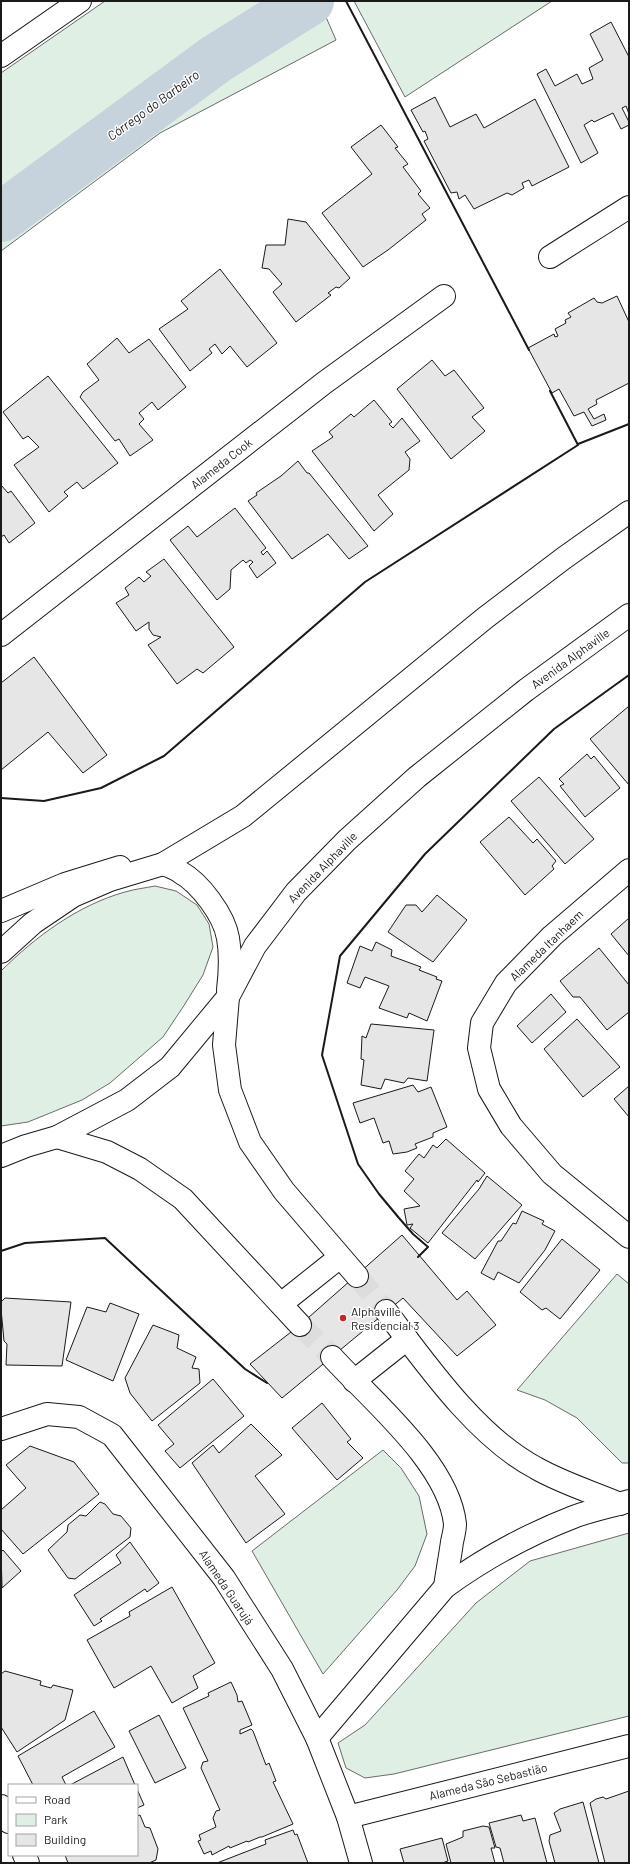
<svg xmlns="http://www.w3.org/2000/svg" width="630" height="1864" viewBox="0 0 630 1864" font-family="Barlow,sans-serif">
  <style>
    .green { fill: #e0efe3; stroke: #6a6a6a }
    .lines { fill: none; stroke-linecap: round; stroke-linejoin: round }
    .river { stroke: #c6d2dc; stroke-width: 50 }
    .building { fill: #e6e6e6; stroke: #1a1a1a }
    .minor-tunnel { stroke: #ddd; stroke-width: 22; stroke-dasharray: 22 11; stroke-linecap: butt }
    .minor-casing { stroke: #1a1a1a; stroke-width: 24 }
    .major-casing { stroke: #1a1a1a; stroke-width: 24 }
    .minor { stroke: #fff; stroke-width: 22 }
    .major { stroke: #fff; stroke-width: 22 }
    .wall { stroke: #1a1a1a; stroke-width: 2 }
    .poi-dot { fill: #c62828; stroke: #fff; stroke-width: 1.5 }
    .labels { text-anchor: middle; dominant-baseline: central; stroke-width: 3; stroke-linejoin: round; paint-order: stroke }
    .street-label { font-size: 12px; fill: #1a1a1a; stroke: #fff }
    .poi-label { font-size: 12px; fill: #1a1a1a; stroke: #fff; text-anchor: start }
    .water-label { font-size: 13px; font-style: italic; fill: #1a1a1a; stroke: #fff }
  </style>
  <rect width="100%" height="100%" fill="#fff"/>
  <!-- green -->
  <g class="green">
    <polygon points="105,1 319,1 336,40 160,133 1,251 1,73"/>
    <polygon points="354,1 552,1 405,97"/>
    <path d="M155,886l21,5 21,14 12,19 4,23 -10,28 -20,32 -20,30 -53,46 -28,17 -54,22 -27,4v-155c34,-34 77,-66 124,-79 10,-3 20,-4 30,-6z"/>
    <polygon points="617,1274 629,1284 629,1463 622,1463 577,1418 545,1400 517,1390"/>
    <polygon points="383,1450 401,1468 419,1496 427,1534 415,1566 397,1590 323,1674 252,1551"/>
    <polygon points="629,1533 629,1716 394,1774 365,1778 346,1768 338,1743 365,1725 476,1603 530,1561"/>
  </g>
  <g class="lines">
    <!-- river -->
    <polyline class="river" points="1,217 216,59 309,1"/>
  </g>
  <!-- building -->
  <g class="building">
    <polygon points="611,22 629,57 629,114 626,106 622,108 629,122 629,125 621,129 613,113 594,122 592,120 584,125 598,153 581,163 537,74 546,69 555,86 577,74 582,84 593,79 589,68 603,60 590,34"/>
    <polygon points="435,97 450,127 476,114 484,128 535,99 569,167 532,186 529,180 522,183 524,188 512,195 507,193 474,209 465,195 459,199 457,192 451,193 424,141 428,139 425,131 423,132 411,110"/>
    <polygon points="381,125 398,147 395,148 408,164 403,167 421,191 418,194 430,208 422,214 426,220 388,250 363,267 322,213 372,174 351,147"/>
    <polygon points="288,219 306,222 350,278 339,288 336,287 328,293 331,295 296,322 273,292 282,284 269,269 262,268 266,245 285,245"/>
    <polygon points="220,269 277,343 247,367 230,346 222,354 215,344 209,349 212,353 190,371 159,329 188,309 181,301"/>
    <polygon points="617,296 629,322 629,383 596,400 597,404 588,409 594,419 604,414 606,420 592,426 584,412 574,416 559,389 552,393 528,348 554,334 555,337 558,336 555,329 566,323 565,320 571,317 568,313 594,298 597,302 602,303"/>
    <polygon points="117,338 129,353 149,339 186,387 158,410 152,402 139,413 144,419 139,424 153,440 130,456 119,439 115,441 80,397 83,392 99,380 87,364"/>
    <polygon points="432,360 445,376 454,370 484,408 472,417 485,431 451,459 397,389"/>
    <polygon points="48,376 118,463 83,489 77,482 64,492 68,496 49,512 14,465 39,447 28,436 23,439 3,412"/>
    <polygon points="374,400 392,422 389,424 393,428 402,418 420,441 405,452 410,459 409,470 378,495 393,514 374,531 312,451 333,437 329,432 351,414 354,417"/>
    <polygon points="298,461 307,473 309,473 368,546 349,559 328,534 292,559 248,501 257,495 256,493 281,476"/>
    <polygon points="1,485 8,493 11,491 35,523 9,543 4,535 1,537"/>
    <polygon points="235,508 266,548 261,552 263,555 267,551 276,563 257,578 249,566 253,562 250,560 246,563 243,560 231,570 230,589 217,600 170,540 188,526 197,537"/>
    <polygon points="164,559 234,647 203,673 197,669 177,684 148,645 161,637 153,635 149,629 149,622 136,631 116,603 129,595 125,588 139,577 144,582 151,576 146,572"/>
    <polygon points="34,657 107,755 83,773 48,732 1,770 1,683"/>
    <polygon points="629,706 629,785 590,739"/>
    <polygon points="587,754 591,759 594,756 620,788 585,817 560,786 564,784 559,779"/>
    <polygon points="539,777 594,839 565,864 511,801"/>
    <polygon points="509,817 533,843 537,839 556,861 552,866 554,869 525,895 480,842"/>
    <polygon points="437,895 467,920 433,962 388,932 406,905 416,905 422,912"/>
    <polygon points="629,918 629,956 611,934"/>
    <polygon points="376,942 392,950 391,956 421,967 419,970 437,977 436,979 442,981 427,1021 409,1013 407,1018 379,1008 389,986 365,977 360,988 347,983 360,946 372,951"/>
    <polygon points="599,948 629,985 629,1012 607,1030 580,997 573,997 560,981"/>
    <polygon points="551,994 566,1012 532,1043 517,1026"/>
    <polygon points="577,1019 620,1067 583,1097 544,1049"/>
    <polygon points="371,1024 434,1030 427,1081 408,1078 404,1083 385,1079 381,1089 361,1085 364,1060 361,1059 362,1036 366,1038"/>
    <polygon points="413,1085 418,1092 431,1087 447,1127 433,1133 433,1137 415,1144 417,1148 407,1152 393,1154 389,1141 383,1143 374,1118 360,1123 353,1103"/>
    <polygon points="629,1086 629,1117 614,1099"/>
    <polygon points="446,1139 485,1173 478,1182 477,1180 428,1243 410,1228 413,1224 407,1225 404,1209 420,1206 404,1191 414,1179 405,1171 419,1154 424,1158 433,1145 437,1148"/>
    <polygon points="487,1176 522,1205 475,1259 442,1233 479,1189"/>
    <polygon points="522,1211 544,1221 542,1224 555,1231 545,1250 519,1283 498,1272 494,1280 481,1273 498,1241 501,1241 513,1223 516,1224"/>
    <polygon points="402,1235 457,1300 467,1291 496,1325 457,1356 403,1298 282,1398 250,1364 300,1325"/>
    <polygon points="562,1239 600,1270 560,1319 546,1308 542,1310 520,1292"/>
    <polygon points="5,1298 71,1302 62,1366 6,1365 7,1344 4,1341 1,1309 1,1302"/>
    <polygon points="110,1303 139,1314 113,1381 66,1360 87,1307 106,1312"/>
    <polygon points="153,1325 179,1335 177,1348 196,1357 192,1368 199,1369 200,1383 152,1421 130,1393 125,1378"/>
    <polygon points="213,1379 244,1416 180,1468 165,1451 174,1444 158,1425"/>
    <polygon points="322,1403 351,1439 347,1442 363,1458 337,1480 292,1428"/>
    <polygon points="251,1424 282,1455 255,1476 285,1514 246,1543 192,1463 213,1445 219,1453"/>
    <polygon points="30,1446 74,1462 99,1494 23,1554 1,1529 1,1510 26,1488 6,1465"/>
    <polygon points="100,1502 105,1504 113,1514 121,1516 131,1528 130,1537 75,1579 68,1578 48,1550 67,1532 68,1525 80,1515 86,1516"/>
    <polygon points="130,1542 159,1583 147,1592 145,1589 100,1619 102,1621 94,1626 74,1595 121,1563 116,1555"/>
    <polygon points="3,1550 21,1571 2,1588 1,1552"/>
    <polygon points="172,1587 215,1663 193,1676 198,1688 172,1703 151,1666 114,1688 87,1640 130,1616 129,1612"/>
    <polygon points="5,1671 41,1681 40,1685 51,1688 53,1685 73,1690 65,1720 17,1752 1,1727 1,1674"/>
    <polygon points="231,1682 237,1695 238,1702 242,1701 252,1725 240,1730 240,1734 251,1729 253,1731 266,1765 269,1763 276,1781 273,1782 293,1824 262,1837 260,1837 248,1842 247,1841 230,1848 229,1846 212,1855 211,1851 204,1854 198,1841 201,1840 199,1835 216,1827 213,1818 216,1811 220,1810 201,1768 203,1762 208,1761 183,1708 209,1696 208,1693"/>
    <polygon points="94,1711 115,1747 62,1777 66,1785 33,1785 18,1756"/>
    <polygon points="159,1715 186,1768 155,1783 129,1731"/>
    <polygon points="123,1757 135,1785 70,1785"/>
    <polygon points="137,1789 144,1805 137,1808"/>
    <polygon points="629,1791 629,1863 605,1863 590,1803 596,1799 603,1797 606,1799"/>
    <polygon points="583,1802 599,1863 555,1863 549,1841 550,1835 561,1831 554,1813 560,1809"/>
    <polygon points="140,1815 145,1827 150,1828 158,1849 156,1860 149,1863 68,1863 65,1855 137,1855 137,1816"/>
    <polygon points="521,1815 523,1821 535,1818 547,1863 504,1863 500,1848 496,1847 489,1823"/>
    <polygon points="483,1826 489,1827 495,1848 491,1848 495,1863 451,1863 446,1844 463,1837 463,1831"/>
    <polygon points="293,1830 295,1835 297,1834 308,1863 217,1863 266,1844 265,1840"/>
    <polygon points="442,1838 448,1861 442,1863 404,1863 400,1849"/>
  </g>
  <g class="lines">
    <!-- minor-tunnel -->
    <g class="minor-tunnel">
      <polyline points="357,1276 386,1311"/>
      <polyline points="300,1325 332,1357"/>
    </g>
    <!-- minor casing -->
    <g class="minor-casing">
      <g id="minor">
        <polyline points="1,56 80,1"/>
        <polyline points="550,257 629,207"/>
        <polyline points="1,635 324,383 444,296"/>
        <polyline points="629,870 552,936 506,983 482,1023 479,1048 489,1089 511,1126 552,1174 629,1237"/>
        <polyline points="1,911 65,884 120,867"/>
        <polyline points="228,997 224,1045 230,1090 250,1142 284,1191 357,1276"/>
        <polyline points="57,1137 107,1152 140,1169 183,1199 300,1325"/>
        <polyline points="281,1304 340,1257"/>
        <path d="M386,1311c40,53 91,126 150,157 26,15 56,24 84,36"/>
        <path d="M332,1357c39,43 117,107 123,167 0,6 -2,13 -3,18 -2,15 -5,30 -7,45"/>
        <polyline points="354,1381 407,1339"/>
        <polyline points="1,1429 47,1414 79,1417 112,1435 224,1578 282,1669 317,1738 348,1817 361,1863"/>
        <path d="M317,1738l128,-151c40,-29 84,-53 131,-71 17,-6 36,-10 53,-15"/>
        <polyline points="1,1806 9,1822"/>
        <polyline points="348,1817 629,1746"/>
        <polyline points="24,1855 28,1863"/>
      </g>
    </g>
    <!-- major casing -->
    <g class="major-casing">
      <g id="major">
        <path d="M163,864c6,2 12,4 17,8 20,11 44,43 48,66 3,17 2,35 0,52"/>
        <polyline points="1,952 33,923 73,896 110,880 163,864 243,816 485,618 564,558 629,512"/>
        <polyline points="1,1156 26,1146 57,1137 127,1100 170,1067 228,997 255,946 296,892 347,840 417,777 526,690 629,615"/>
      </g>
    </g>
    <!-- minor -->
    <use href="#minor" class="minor"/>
    <!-- major -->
    <use href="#major" class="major"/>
    <!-- wall -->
    <g class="wall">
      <polyline points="346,1 529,350"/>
      <polyline points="578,444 629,424"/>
      <polyline points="1,798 44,801 101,788 164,756 365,582 578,445 550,391"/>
      <polyline points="1,1251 25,1243 105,1238 245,1369 267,1383"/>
      <polyline points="418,1257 428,1247 413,1234 399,1218 379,1194 358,1164 322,1055 340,956 425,854 554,729 629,675"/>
    </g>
  </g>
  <!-- markers -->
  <circle class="poi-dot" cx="343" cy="1318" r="4"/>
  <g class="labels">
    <!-- street labels -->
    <g class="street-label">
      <text transform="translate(221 463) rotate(-38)">Alameda Cook</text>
      <text transform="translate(570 658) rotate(-36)">Avenida Alphaville</text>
      <text transform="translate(322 867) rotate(-46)">Avenida Alphaville</text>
      <text transform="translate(546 945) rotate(-44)">Alameda Itanhaem</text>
      <text transform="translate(227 1587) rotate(56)">Alameda Guarujá</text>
      <text transform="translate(488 1781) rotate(-14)">Alameda São Sebastião</text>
    </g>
    <!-- poi labels -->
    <g class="poi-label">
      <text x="351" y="1311">Alphaville<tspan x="351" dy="14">Residencial 3</tspan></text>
    </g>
    <!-- water labels -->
    <g class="water-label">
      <text transform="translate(153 105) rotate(-36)">Córrego do Barbeiro</text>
    </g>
  </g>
  <!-- border -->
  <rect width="630" height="1864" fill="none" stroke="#1a1a1a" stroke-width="4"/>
  <!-- legend -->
  <rect x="8" y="1784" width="130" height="72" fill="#ffffff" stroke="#a3a3a3"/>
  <rect x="16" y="1797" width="20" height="6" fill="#ffffff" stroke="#a3a3a3"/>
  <text x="44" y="1804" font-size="12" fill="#1a1a1a">Road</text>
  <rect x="16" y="1814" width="20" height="12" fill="#e0efe3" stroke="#a3a3a3"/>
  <text x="44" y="1824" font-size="12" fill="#1a1a1a">Park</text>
  <rect x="16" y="1834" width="20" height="12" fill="#e6e6e6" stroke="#a3a3a3"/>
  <text x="44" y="1844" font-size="12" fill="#1a1a1a">Building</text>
</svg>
